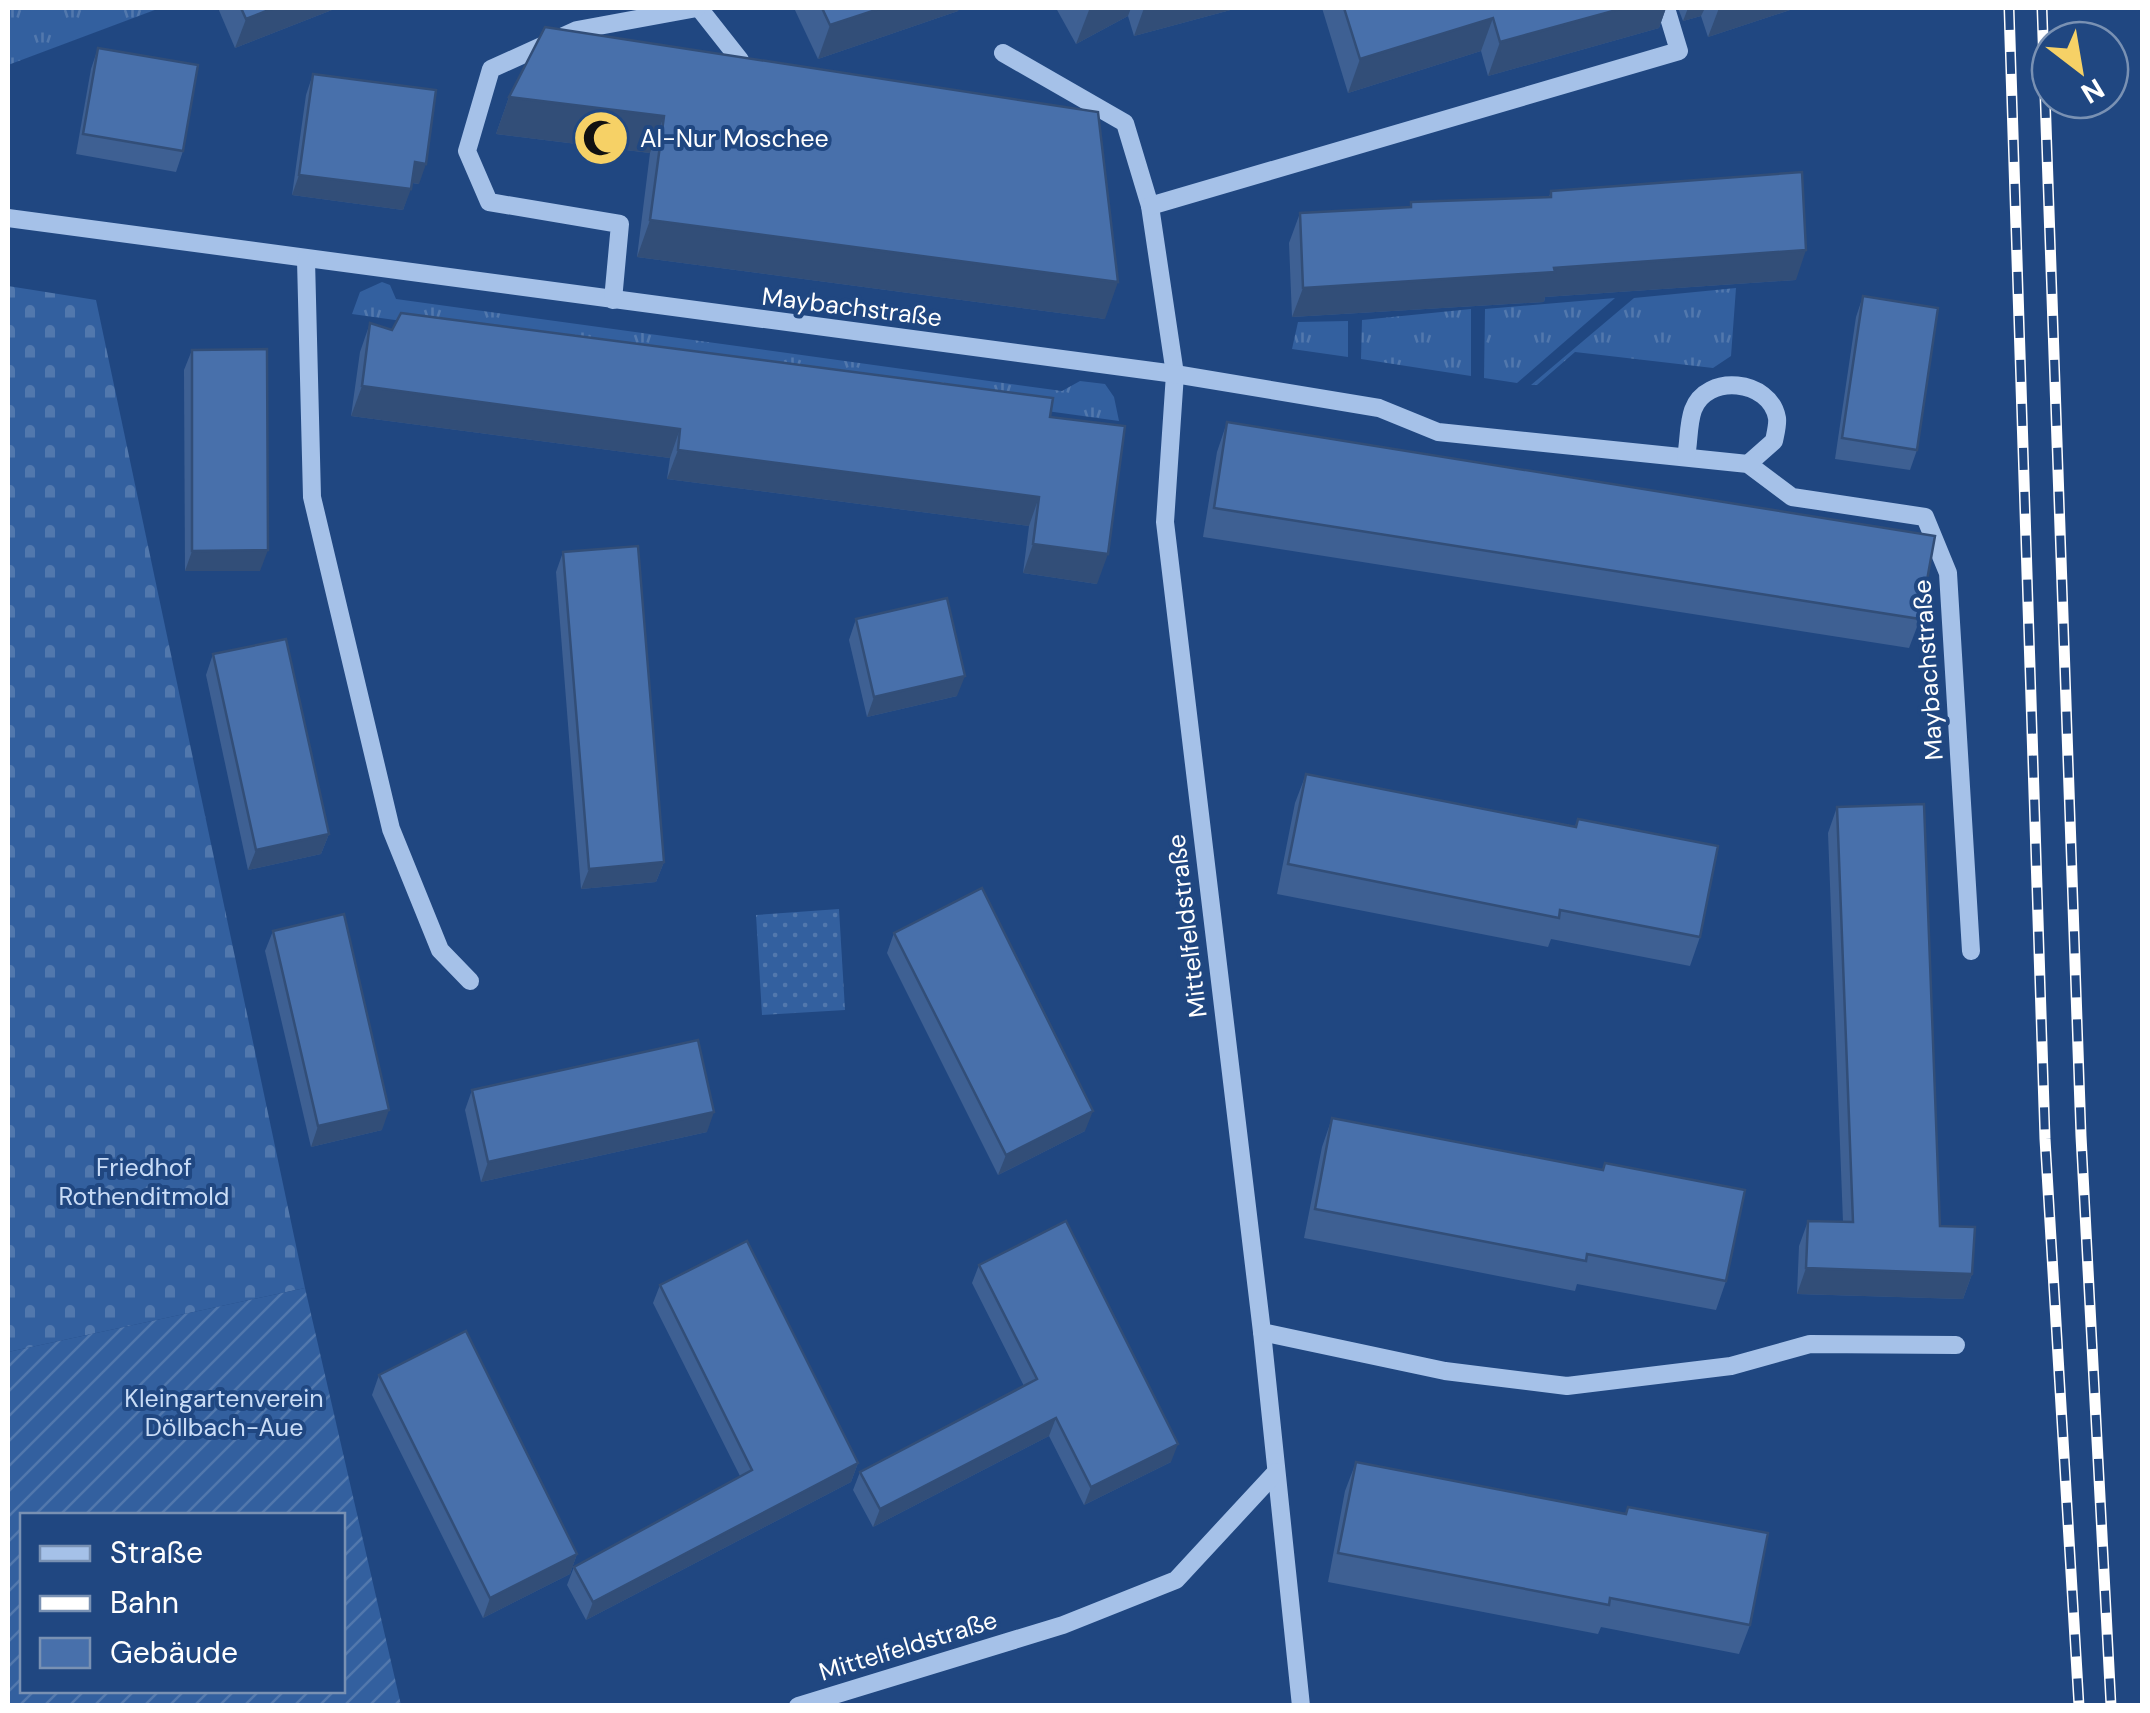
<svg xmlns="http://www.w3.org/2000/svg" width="2150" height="1713" viewBox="0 0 2150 1713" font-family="'DM Sans',sans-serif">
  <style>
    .grass { fill: url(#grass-tufts) }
    .cemetery { fill: url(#cemetery-stones) }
    .park { fill: url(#park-dots) }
    .garden { fill: url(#garden-furrows); fill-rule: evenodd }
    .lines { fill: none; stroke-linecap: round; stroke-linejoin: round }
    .minor { stroke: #a5c1e8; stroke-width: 18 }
    .rail-casing { stroke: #fff; stroke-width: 11 }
    .rail { stroke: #204781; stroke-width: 8; stroke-dasharray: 22; stroke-linecap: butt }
    .wall { fill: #3e6093 }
    .shaded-wall { fill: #324e78 }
    .building { fill: #4870ab; stroke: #324e78; stroke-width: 2.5 }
    .labels { text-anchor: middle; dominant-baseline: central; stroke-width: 8; stroke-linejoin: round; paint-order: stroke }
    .poi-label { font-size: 25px; fill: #fff; stroke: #204781; text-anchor: start }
    .street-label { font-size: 25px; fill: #fff; stroke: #204781 }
    .park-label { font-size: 25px; fill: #c9dcf6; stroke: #204781 }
  </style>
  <defs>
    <pattern id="grass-tufts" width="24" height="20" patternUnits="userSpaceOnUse" patternTransform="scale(2.5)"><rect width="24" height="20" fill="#33609f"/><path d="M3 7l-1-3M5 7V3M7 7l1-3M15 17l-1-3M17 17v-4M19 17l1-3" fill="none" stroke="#5278ad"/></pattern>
    <pattern id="cemetery-stones" width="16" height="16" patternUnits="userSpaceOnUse" patternTransform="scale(2.5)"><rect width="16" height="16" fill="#33609f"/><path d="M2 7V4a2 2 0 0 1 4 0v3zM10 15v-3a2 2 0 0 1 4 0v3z" fill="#5278ad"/></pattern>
    <pattern id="park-dots" width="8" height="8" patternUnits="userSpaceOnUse" patternTransform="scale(2.5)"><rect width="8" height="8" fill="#33609f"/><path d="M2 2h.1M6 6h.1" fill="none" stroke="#5278ad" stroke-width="1.8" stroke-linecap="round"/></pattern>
    <pattern id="garden-furrows" width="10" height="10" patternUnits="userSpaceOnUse" patternTransform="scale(2.5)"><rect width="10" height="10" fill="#33609f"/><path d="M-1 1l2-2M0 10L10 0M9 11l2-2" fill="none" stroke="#5278ad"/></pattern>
  </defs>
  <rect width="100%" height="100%" fill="#204781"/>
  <!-- grass -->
  <g class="grass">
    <polygon points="8,8 160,8 8,65"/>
    <polygon points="382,282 390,285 396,299 1062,391 1080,381 1105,384 1114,397 1119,421 352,314 360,292"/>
    <polygon points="1736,288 1731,356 1713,368 1575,352 1537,385 1531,385 1634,298"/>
    <polygon points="1615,298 1517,383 1484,378 1485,309"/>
    <polygon points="1471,309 1471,376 1361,359 1362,320"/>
    <polygon points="1348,321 1348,357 1292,349 1298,322"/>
  </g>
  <!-- cemetery -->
  <polygon class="cemetery" points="8,286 96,300 305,1288 8,1352"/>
  <!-- park -->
  <polygon class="park" points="839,909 845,1010 762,1015 756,915"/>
  <!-- garden -->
  <path class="garden" d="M305,1288l96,417h-393v-353zM22,1516h320v174h-320z"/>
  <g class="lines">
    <!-- minor -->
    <g class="minor">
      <polyline points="699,8 740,60"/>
      <polyline points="1003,53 1125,123 1150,206 1175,374 1165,522 1262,1332 1301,1706"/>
      <polyline points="1150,206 1679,51 1666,8"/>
      <polyline points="8,218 1175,374 1379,408 1438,432 1748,464 1792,497 1925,517 1948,573 1971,951"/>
      <polyline points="306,260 312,497 391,829 440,950 470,981"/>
      <polyline points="613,300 620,224 489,202 467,151 491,69 577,30 697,8"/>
      <path d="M1686,457c3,-15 2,-33 7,-47 13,-37 77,-31 84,8 1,7 -2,17 -3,23l-26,23"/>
      <polyline points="1262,1332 1445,1371 1567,1386 1731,1366 1810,1344 1956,1345"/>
      <polyline points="798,1706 1063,1625 1176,1580 1276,1472"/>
    </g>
    <!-- rail casing -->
    <g class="rail-casing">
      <g id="rail">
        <polyline points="2009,8 2045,1139 2079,1706"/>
        <polyline points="2042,8 2081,1136 2111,1706"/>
      </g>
    </g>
    <!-- rail -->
    <use href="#rail" class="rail"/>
  </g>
  <!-- wall -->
  <g class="wall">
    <polygon points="218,8 337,8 235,48"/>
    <polygon points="794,8 959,8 958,11 818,59"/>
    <polygon points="1056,8 1238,8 1134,36 1128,16 1076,44"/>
    <polygon points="1322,8 1666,8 1659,28 1488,76 1481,51 1348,93"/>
    <polygon points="1678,8 1796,8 1708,37 1701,16 1683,21"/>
    <polygon points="545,27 1105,319 637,257 650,153 496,134 509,97"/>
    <polygon points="98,48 183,151 176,172 76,154 91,69"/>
    <polygon points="313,74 419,184 412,183 403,210 292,195 306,95"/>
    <polygon points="1551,191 1796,280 1545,297 1544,302 1292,317 1289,243 1300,213 1410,208 1411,202 1549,197"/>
    <polygon points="1863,296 1917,450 1910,470 1835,459 1856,317"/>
    <polygon points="370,323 392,330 1050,417 1097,584 1023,573 1029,526 667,479 670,458 351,416 360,352"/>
    <polygon points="192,350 260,571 185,571 184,370"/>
    <polygon points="1227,422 1920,619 1909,648 1203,537 1217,452"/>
    <polygon points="563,552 664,862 656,882 581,889 556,572"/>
    <polygon points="856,619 957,696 867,717 849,640"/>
    <polygon points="213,654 329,834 321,854 248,870 206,675"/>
    <polygon points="1306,774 1575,826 1578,819 1700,937 1690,966 1551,939 1548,947 1277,894 1295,803"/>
    <polygon points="1837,807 1940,1226 1972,1274 1963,1299 1797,1294 1799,1246 1808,1221 1843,1222 1828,833"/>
    <polygon points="273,931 382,1130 311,1147 265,951"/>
    <polygon points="894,933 1085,1131 998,1175 887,953"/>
    <polygon points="472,1090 707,1132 481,1182 465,1110"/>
    <polygon points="1332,1118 1726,1281 1716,1310 1577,1284 1575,1291 1304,1238 1322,1147"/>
    <polygon points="979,1265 1171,1462 1084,1505 1049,1436 873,1527 853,1490 860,1472 1024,1386 972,1283"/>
    <polygon points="660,1285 858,1463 851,1482 586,1620 567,1585 574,1567 740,1476 653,1303"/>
    <polygon points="379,1375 577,1554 570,1574 483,1618 372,1395"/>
    <polygon points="1356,1462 1750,1625 1739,1654 1601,1627 1598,1634 1328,1582 1345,1491"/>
  </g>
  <!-- shaded-wall -->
  <g class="shaded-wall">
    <polygon points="274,8 337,8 235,48 246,19"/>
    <polygon points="882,8 959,8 958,11 818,59 830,25"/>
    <polygon points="1094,8 1131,8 1128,16 1076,44 1089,10"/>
    <polygon points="1144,8 1238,8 1134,36"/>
    <polygon points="1624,8 1666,8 1659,28 1488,76 1500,42"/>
    <polygon points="1688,8 1705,8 1701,16 1683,21"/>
    <polygon points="1719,8 1796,8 1708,37"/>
    <polygon points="1493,18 1481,51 1348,93 1360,59"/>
    <polygon points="509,97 664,116 650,153 496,134"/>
    <polygon points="415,162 426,164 419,184 408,182"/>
    <polygon points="299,175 411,189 403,210 292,195"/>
    <polygon points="650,220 1118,282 1105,319 637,257"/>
    <polygon points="1806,250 1796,280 1545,297 1544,302 1292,317 1303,288"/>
    <polygon points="362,386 680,429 670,458 351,416"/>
    <polygon points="678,450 1039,497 1029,526 667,479"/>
    <polygon points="1033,544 1108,554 1097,584 1023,573"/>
    <polygon points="268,550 260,571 185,571 192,551"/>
    <polygon points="965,676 957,696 867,717 874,697"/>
    <polygon points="329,834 321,854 248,870 256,850"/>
    <polygon points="664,862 656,882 581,889 589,869"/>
    <polygon points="389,1110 382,1130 311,1147 318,1126"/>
    <polygon points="1093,1111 1085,1131 998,1175 1006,1155"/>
    <polygon points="714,1112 707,1132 481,1182 488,1162"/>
    <polygon points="1806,1268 1972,1274 1963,1299 1797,1294"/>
    <polygon points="1056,1418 1049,1436 873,1527 880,1509"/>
    <polygon points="1178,1444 1171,1462 1084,1505 1091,1487"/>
    <polygon points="858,1463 851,1482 586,1620 593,1602"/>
    <polygon points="577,1554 570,1574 483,1618 490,1598"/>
  </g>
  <!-- building -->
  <g class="building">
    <polygon points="241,8 274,8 246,19"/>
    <polygon points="822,8 882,8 830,25"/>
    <polygon points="1344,8 1624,8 1500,42 1493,18 1360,59"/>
    <polygon points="545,27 1098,112 1118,282 650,220 664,116 509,97"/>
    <polygon points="98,48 198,65 183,151 83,134"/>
    <polygon points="313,74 436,90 426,164 415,162 411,189 299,175"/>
    <polygon points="1802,172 1806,250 1554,268 1555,272 1303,288 1300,213 1411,207 1411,202 1551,197 1551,191"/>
    <polygon points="1863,296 1938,308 1917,450 1842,438"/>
    <polygon points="401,313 1053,398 1050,417 1125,426 1108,554 1033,544 1039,497 678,450 680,429 362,386 370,323 392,330"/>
    <polygon points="267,349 268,550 192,551 192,350"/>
    <polygon points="1227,422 1935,536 1920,619 1214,508"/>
    <polygon points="638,546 664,862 589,869 563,552"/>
    <polygon points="947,598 965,676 874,697 856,619"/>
    <polygon points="286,639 329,834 256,850 213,654"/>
    <polygon points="1306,774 1576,827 1578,819 1718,846 1700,937 1560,910 1559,918 1288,864"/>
    <polygon points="1924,804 1940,1226 1975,1227 1972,1274 1806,1268 1808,1221 1853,1222 1837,807"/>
    <polygon points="982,888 1093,1111 1006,1155 894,933"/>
    <polygon points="344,914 389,1110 318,1126 273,931"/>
    <polygon points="698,1040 714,1112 488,1162 472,1090"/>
    <polygon points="1332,1118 1603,1170 1605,1163 1745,1190 1726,1281 1587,1254 1586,1261 1315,1209"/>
    <polygon points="1066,1221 1178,1444 1091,1487 1056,1418 880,1509 860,1472 1037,1379 979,1265"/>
    <polygon points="747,1241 858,1463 593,1602 574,1567 752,1470 660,1285"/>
    <polygon points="466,1331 577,1554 490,1598 379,1375"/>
    <polygon points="1356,1462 1626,1514 1628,1507 1768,1533 1750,1625 1610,1598 1609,1605 1338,1553"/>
  </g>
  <!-- icons -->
  <defs>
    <g id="mosque-disc" transform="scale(2.875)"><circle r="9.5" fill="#f6d166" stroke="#204781"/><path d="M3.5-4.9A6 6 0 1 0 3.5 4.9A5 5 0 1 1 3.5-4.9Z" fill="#111"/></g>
  </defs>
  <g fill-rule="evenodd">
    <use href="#mosque-disc" x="601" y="138"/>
  </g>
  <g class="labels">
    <!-- poi labels -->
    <g class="poi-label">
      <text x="640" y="138">Al-Nur Moschee</text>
    </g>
    <!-- street labels -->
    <g class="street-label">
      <text transform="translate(852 307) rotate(7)">Maybachstraße</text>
      <text transform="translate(1928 670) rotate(-94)">Maybachstraße</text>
      <text transform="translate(1187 926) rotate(-97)">Mittelfeldstraße</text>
      <text transform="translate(908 1646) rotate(-17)">Mittelfeldstraße</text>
    </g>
    <!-- park labels -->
    <g class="park-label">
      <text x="144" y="1167">Friedhof<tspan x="144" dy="29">Rothenditmold</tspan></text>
      <text x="224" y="1398">Kleingartenverein<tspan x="224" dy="29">Döllbach-Aue</tspan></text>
    </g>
  </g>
  <!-- border -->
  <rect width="2150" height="1713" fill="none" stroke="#ffffff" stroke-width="20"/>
  <!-- legend -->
  <rect x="20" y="1513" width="325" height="180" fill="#204781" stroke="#7991b3" stroke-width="2.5"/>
  <rect x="40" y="1546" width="50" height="15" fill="#a5c1e8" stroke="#7991b3" stroke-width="2.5"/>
  <text x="110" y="1563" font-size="30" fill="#ffffff">Straße</text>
  <rect x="40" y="1596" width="50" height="15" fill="#ffffff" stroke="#7991b3" stroke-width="2.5"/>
  <text x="110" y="1613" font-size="30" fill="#ffffff">Bahn</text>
  <rect x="40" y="1638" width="50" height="30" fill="#4870ab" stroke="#7991b3" stroke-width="2.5"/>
  <text x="110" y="1663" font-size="30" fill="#ffffff">Gebäude</text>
  <!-- north arrow -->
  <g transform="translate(2080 70) rotate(149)"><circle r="48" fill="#204781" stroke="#7991b3" stroke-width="2.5"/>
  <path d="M0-8L18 38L0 25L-18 38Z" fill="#f6d166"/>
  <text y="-15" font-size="28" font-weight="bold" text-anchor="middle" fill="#ffffff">N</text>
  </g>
</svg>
